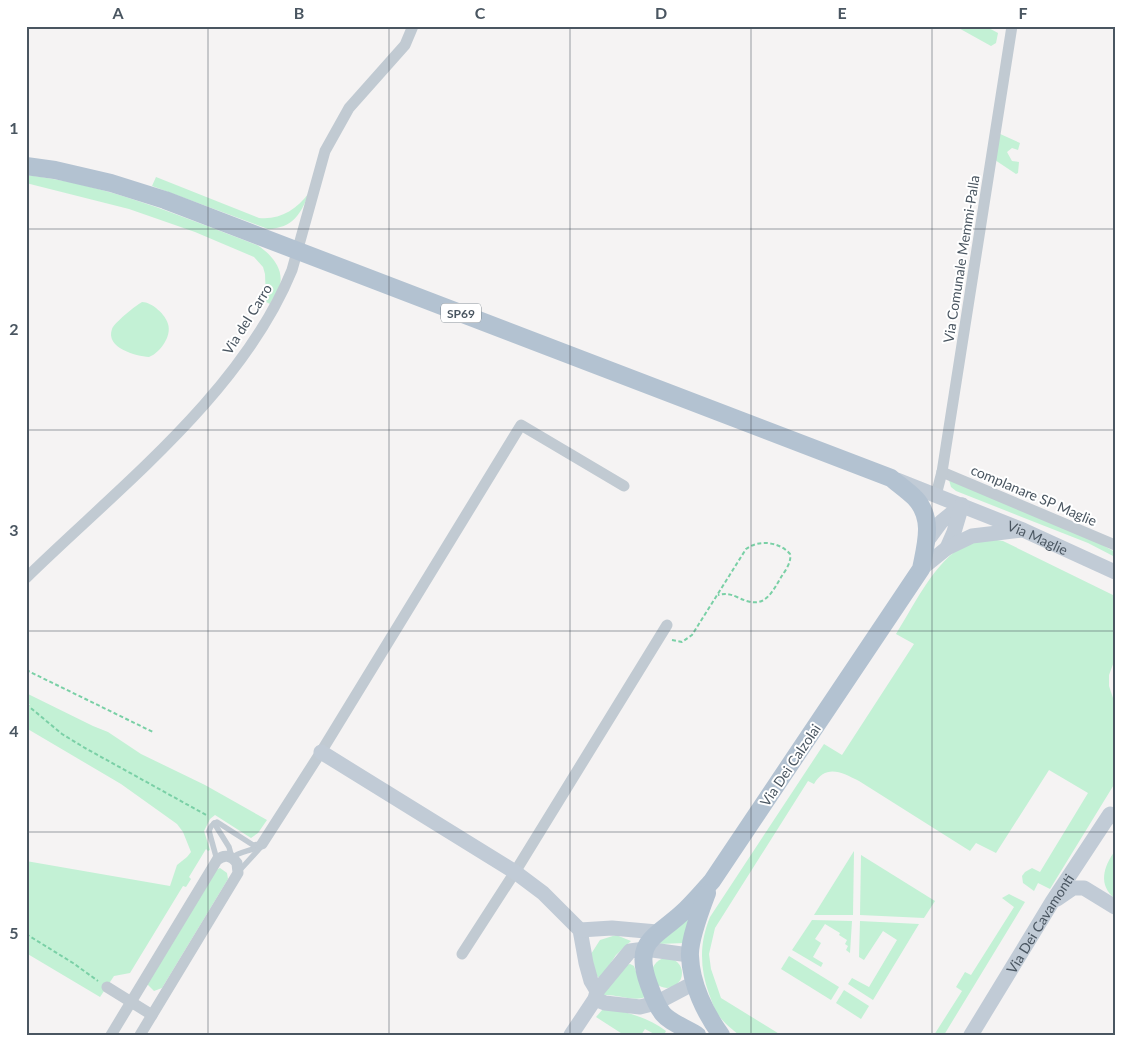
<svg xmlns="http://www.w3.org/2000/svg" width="1141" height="1061" viewBox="0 0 1141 1061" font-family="Lato,sans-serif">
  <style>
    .green { fill: #c3f1d5 }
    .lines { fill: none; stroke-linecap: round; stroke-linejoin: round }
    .path { stroke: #7ad0a6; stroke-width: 2; stroke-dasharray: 4 2.5; stroke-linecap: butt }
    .lane { stroke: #c1cad2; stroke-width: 5.5 }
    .street { stroke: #c1cad2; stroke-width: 11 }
    .secondary { stroke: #c1cbd6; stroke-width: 15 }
    .primary { stroke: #b3c2d1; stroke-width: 18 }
    .grid { fill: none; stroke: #4a5661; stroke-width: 1; stroke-opacity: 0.55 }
    .labels { text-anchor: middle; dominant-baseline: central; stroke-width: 4; stroke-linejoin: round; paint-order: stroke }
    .shield { fill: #fff; stroke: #808990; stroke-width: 1 }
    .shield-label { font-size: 12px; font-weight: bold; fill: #4a5661 }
    .street-label { font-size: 14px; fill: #4a5661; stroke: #fff }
    .neatline { fill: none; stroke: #4a5661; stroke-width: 2 }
    .grid-label { font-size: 16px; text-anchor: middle; font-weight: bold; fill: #4a5661 }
  </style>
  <rect width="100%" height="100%" fill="#f5f3f3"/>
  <!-- green -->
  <g class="green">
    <polygon points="955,26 985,26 998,33 996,43 991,46"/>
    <polygon points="998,133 1020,143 1018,150 1012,148 1007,152 1012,161 1019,162 1018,173 1016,174 995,160"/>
    <path d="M26,175c81,9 156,42 231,70 13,8 27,23 23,40 -2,6 -7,13 -10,19l-4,-2 -1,-28 -2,-7 -9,-10 -59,-25 -66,-23 -103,-26z"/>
    <path d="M156,177l103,41c21,2 37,-8 50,-25 -8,21 -16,35 -41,36l-116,-43z"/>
    <path d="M142,302c10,0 24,13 26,22 4,12 -8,29 -19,33 -13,-1 -44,-9 -37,-28 2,-6 23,-23 30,-27z"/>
    <polygon points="949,480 1097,542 1115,552 1115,557 1088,543 956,491 951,487"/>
    <path d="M991,539l12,2 112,55v63l-6,16v11l6,18v79l-65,106 -12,-6 -4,8 -11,-8 -1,-7 3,-4 7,-4 8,4 48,-79 -39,-23 -53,83 -20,-10 -6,8 -111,-70c-16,-8 -33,-18 -45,3l-6,-3 -93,147 -6,26 2,15 10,29 60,37h-42c-7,-6 -15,-12 -20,-19 -5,-6 -7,-15 -10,-22 -9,-26 -10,-50 1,-77l114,-173 18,11 72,-111 -18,-10c19,-30 43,-83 79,-93 5,-2 11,-2 16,-2z"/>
    <polygon points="26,693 93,726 108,732 141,754 205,785 267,820 258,833 251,838 215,815 210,819 204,831 210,850 208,851 206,849 189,877 191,879 186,887 183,886 130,973 114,976 100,997 26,953 26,861 170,886 177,865 187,857 191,852 183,832 177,824 121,784 26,728 26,711 30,705 26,701"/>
    <polygon points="854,851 853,915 814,915"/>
    <path d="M1115,851v48c-17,-14 -12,-32 0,-48z"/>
    <polygon points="861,855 935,901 924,918 860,915"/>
    <polygon points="220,868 227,873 228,879 162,988 154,991 147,984 216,870"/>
    <polygon points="1009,894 1025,902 944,1035 934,1035 962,991 956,987 965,972 971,975 1014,907 1002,898"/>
    <polygon points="691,914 685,943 658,944 685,922"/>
    <polygon points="812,920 852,921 850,953 846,950 848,946 845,944 847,940 839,935 840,933 825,924 815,939 821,943 813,957 823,963 821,967 792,950"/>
    <polygon points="860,921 919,924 873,1000 848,984 852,978 869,987 897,940 883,931 864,960 859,957"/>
    <polygon points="616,935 631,941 616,955 600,979 596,975 591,954 600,940"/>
    <polygon points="789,956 839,987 831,1000 781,969"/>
    <circle cx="667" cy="973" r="15"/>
    <path d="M630,964l4,2 11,31c-9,5 -30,-3 -41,-2l-1,-1 23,-29z"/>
    <polygon points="844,990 869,1006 861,1019 836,1003"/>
    <path d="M603,1009c21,1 46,9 63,22l-2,4h-8l-11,-6 -4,6h-17l-28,-18z"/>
  </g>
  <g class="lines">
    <!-- path -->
    <g class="path">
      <path d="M672,640l10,2 10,-7 54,-86c13,-10 34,-7 44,5 2,9 -6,18 -10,25 -12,21 -19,30 -43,18 -7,-3 -11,-4 -19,-2"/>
      <polyline points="26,670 153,732"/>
      <polyline points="26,704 62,734 85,748 208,816"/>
      <polyline points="26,934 73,963 98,981"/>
    </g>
    <!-- lane -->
    <g class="lane">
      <path d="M214,823l15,24 3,11c8,-8 20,-6 29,-13"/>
      <path d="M217,860l-8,-29c2,-5 3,-7 8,-9l36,23 9,-1"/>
      <polyline points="239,871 260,848"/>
    </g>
    <!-- street -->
    <g class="street">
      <polyline points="942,472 1115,545"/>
      <polyline points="936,495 942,472 1012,26"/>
      <path d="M26,578c93,-91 216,-185 266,-308l33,-119 24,-43 56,-63 8,-19"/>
      <polyline points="262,844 321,752 521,425 624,486"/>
      <polyline points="462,954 515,872 667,625"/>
      <polyline points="107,987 152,1015"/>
      <path d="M111,1035l106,-175c7,-6 14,-5 20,3l1,10 -98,162"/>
    </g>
    <!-- secondary -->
    <g class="secondary">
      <path id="s1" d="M897,480l126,50 92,42"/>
      <polyline points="927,541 941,522 962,505"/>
      <polyline points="947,548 954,532 962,505"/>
      <polyline points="921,569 947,548 972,536 1022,530"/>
      <polyline points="321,752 515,872 543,893 580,930 586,963 591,981 597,991"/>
      <polyline points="1057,899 1073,888 1084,888 1115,907"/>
      <polyline points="580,930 612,928 657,932"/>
      <polyline points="595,999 605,1003 640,1007 656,1003 694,983"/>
      <polyline points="571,1035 595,999 597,991 630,951 645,949 689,955"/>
      <path id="s2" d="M971,1035l81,-133 58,-88 5,3"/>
    </g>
    <!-- primary -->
    <g class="primary">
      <path d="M26,166l29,4 56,13 54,17 726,278c7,6 17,13 24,20 19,20 11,46 6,71l-209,312c-10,11 -20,23 -31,33 -28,25 -48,28 -32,71 13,36 16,32 48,50"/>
      <path d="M707,893c-6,16 -18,47 -17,63 1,28 15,57 31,79"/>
    </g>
  </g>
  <!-- grid -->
  <path class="grid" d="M208,26v1009M389,26v1009M570,26v1009M751,26v1009M932,26v1009M26,229h1089M26,430h1089M26,631h1089M26,832h1089"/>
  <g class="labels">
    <!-- shield labels -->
    <rect class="shield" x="441" y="303.5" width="40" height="19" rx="4"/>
    <g class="shield-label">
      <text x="461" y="313">SP69</text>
    </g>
    <!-- street labels -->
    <g class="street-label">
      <text transform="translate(961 259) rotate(-81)">Via Comunale Memmi-Palla</text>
      <text transform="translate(247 319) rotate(-58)">Via del Carro</text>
      <text transform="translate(1034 495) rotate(23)">complanare SP Maglie</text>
      <text stroke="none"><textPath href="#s1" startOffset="152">Via Maglie</textPath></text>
      <text transform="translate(790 765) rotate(-56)">Via Dei Calzolai</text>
      <text stroke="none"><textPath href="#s2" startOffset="131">Via Dei Cavamonti</textPath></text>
    </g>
  </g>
  <!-- border -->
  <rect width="1141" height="1061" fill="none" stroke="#ffffff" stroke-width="55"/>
  <rect x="28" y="28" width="1086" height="1006" class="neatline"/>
  <g class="grid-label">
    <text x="118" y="19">A</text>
    <text x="299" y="19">B</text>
    <text x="480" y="19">C</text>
    <text x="661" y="19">D</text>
    <text x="842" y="19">E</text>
    <text x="1023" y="19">F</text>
    <text x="14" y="134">1</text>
    <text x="14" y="335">2</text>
    <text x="14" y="536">3</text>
    <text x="14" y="737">4</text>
    <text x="14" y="939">5</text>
  </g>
</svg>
